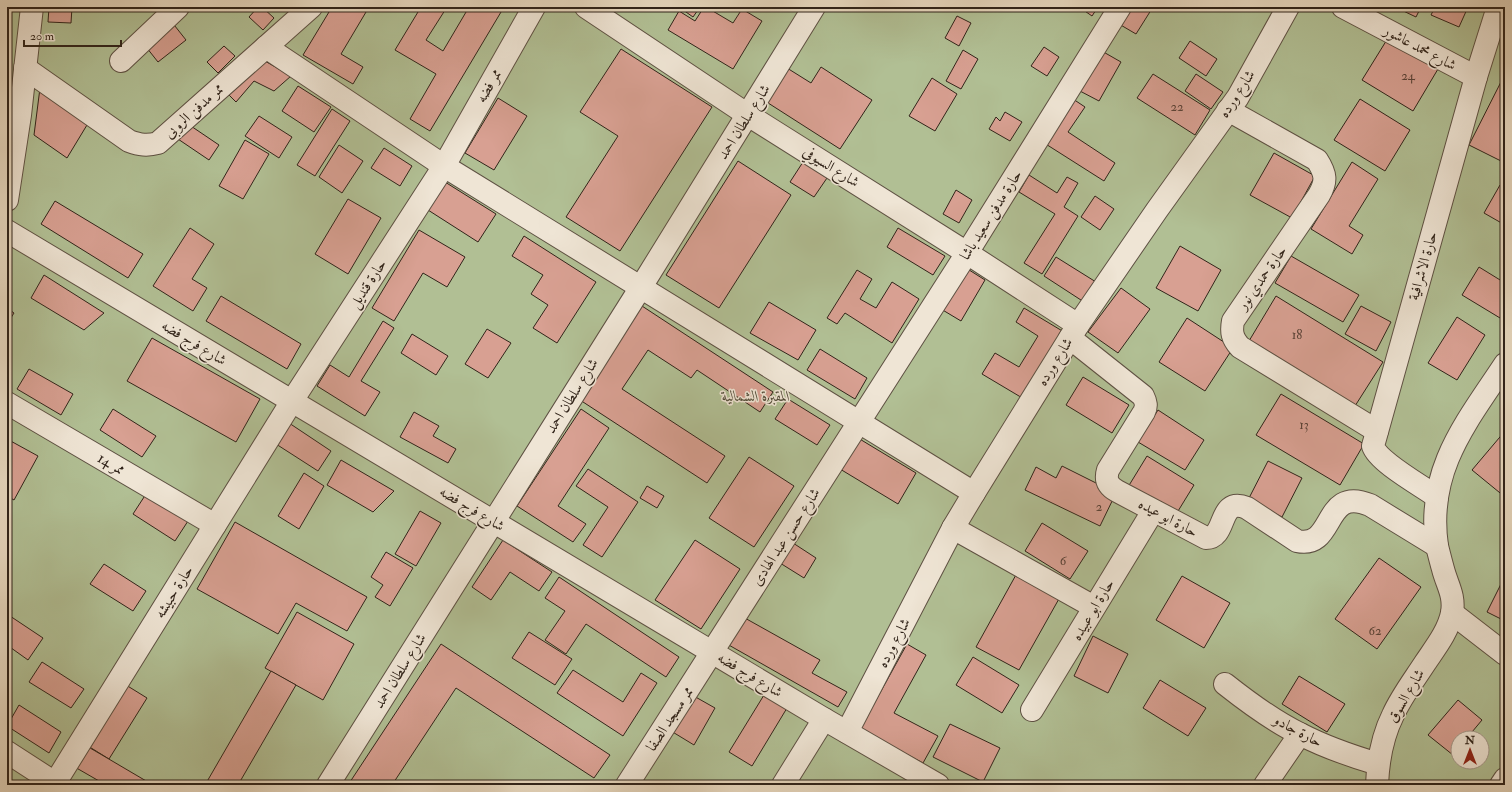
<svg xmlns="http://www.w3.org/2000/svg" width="1512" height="792" viewBox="0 0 1512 792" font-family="'IM FELL Double Pica',Amiri,serif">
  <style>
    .green { fill: #b1bf94; stroke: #717257; fill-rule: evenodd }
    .building { fill: #d8a092; stroke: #31241a }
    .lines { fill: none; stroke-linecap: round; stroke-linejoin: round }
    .minor-casing { stroke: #5e5143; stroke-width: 24 }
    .minor { stroke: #efe5d5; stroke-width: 22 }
    .labels { text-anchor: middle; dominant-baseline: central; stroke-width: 3; stroke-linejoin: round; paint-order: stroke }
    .number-label { font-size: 13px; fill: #5b4338 }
    .street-label { font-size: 15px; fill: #31241a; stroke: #efe5d5 }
    .park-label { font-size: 15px; font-style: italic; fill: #514b38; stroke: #efe5d5 }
  </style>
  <rect width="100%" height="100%" fill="#e6d7be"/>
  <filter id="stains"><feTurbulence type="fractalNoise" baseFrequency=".005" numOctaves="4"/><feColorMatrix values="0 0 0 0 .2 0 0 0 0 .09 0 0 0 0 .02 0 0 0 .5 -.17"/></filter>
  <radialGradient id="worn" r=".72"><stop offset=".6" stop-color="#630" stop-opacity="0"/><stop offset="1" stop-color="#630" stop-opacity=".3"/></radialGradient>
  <!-- green -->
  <path class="green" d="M7,7h1498v778h-1498zM1458,738h24v24h-24z"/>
  <!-- building -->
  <g class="building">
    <polygon points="49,7 72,7 71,23 48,22"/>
    <polygon points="258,7 262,7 274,18 263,30 249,17"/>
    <polygon points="332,7 369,7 341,54 363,67 353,84 303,55"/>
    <polygon points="421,7 447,7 426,40 443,51 469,7 504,7 430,131 410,119 436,74 395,50"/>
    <polygon points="679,7 700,7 693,17"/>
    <polygon points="704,7 706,7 733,23 742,9 762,21 733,69 668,30 679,11 695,21"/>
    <polygon points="1079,7 1098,7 1092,16"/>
    <polygon points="1130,7 1153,7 1136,34 1119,24"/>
    <polygon points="1395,7 1421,7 1416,17"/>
    <polygon points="1435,7 1468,7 1459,27 1431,15"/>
    <polygon points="167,16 186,40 158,62 139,38"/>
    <polygon points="957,16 971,23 959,46 945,38"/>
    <polygon points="1388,38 1438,69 1413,111 1362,80"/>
    <polygon points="1190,41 1217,59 1206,76 1179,58"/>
    <polygon points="224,46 235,56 218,73 207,62"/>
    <polygon points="1044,47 1059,57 1047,76 1031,66"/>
    <polygon points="621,49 712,107 620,251 566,217 618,136 580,112"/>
    <polygon points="963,50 978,59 961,89 946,81"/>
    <polygon points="1100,50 1121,62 1099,101 1078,90"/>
    <polygon points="258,57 291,76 274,91 254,81 236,102 223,89"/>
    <polygon points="821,67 872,100 840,149 765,101 787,68 811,83"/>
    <polygon points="1153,74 1210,110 1195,135 1137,98"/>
    <polygon points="1196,74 1223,92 1211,109 1185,91"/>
    <polygon points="1505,74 1505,163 1469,145"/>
    <polygon points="932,78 957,94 935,131 909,116"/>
    <polygon points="298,86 331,107 314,132 282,111"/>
    <polygon points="40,88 90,120 67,158 34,135"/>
    <polygon points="1070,97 1085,107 1068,132 1115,163 1104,181 1041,141"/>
    <polygon points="498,98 527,116 494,170 465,153"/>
    <polygon points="1360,99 1410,130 1385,171 1334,140"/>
    <polygon points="332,109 350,121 315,176 297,165"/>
    <polygon points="1005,112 1022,122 1010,141 989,129 996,117 1000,121"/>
    <polygon points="259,116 292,137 279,158 245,136"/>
    <polygon points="185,122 219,145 209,160 175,137"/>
    <polygon points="245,140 269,154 243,199 219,186"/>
    <polygon points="339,145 363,161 342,193 319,177"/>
    <polygon points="384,148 412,166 400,186 371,168"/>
    <polygon points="1274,153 1315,176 1292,218 1250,195"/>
    <polygon points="738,161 791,195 719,308 666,275"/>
    <polygon points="803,162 827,178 814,197 790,182"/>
    <polygon points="1352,162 1378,179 1349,226 1363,235 1352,254 1311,229"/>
    <polygon points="1029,175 1057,193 1067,177 1078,183 1064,207 1078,216 1042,274 1024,263 1055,214 1019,192"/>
    <polygon points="445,182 496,214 478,242 428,210"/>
    <polygon points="1500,185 1505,187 1505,225 1484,213"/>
    <polygon points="956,190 972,200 959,223 943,214"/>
    <polygon points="1095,196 1114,209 1100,230 1081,217"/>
    <polygon points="348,199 381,218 348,274 315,254"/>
    <polygon points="55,201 143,254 128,278 41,224"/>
    <polygon points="190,228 214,244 192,279 207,288 193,311 153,286"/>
    <polygon points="898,228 945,256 933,275 887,247"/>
    <polygon points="419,230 465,257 447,287 423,273 394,321 372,308"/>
    <polygon points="524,236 596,282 557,343 533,328 548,305 531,294 543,275 512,256"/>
    <polygon points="1180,246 1221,270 1198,311 1156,288"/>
    <polygon points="1291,256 1359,295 1343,322 1275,283"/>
    <polygon points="1056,257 1096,282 1084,302 1044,276"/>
    <polygon points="1479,267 1505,283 1505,321 1462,295"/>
    <polygon points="966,268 985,280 961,321 941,309"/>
    <polygon points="857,270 872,279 860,299 876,308 892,282 919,299 892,343 845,313 837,324 827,318"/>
    <polygon points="44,275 104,313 84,330 31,298"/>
    <polygon points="1121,288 1150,309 1118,353 1088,332"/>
    <polygon points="221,296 301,344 287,369 206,321"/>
    <polygon points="1276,296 1383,362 1355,406 1249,341"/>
    <polygon points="769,302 816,330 798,360 750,333"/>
    <polygon points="642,306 773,392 760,412 697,370 691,378 648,350 622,389 725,456 707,483 580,400"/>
    <polygon points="1361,306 1391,322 1376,351 1345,334"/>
    <polygon points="7,308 14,313 7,324"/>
    <polygon points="1024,308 1064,332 1024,399 982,374 995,353 1019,367 1038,336 1016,322"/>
    <polygon points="1457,317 1485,335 1457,380 1428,363"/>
    <polygon points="1187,318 1233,348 1205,391 1159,362"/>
    <polygon points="383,321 394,328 361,381 380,392 365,416 317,386 330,365 349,377"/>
    <polygon points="487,329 511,343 488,378 465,364"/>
    <polygon points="412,334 448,356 436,375 401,353"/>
    <polygon points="152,338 260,399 236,442 127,381"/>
    <polygon points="820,349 867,378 855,399 807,370"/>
    <polygon points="29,369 73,394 61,415 17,389"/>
    <polygon points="1083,377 1129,405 1112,433 1066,405"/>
    <polygon points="1281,394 1364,444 1340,485 1256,435"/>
    <polygon points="788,399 830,425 817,445 775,419"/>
    <polygon points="113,409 156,436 142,457 100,430"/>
    <polygon points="581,409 609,428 558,506 586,524 573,542 517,506"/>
    <polygon points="1158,410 1204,440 1185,470 1138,442"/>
    <polygon points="414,412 439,426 433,436 456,449 448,463 400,437"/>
    <polygon points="289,423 331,451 318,471 276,444"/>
    <polygon points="1505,431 1505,497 1472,470"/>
    <polygon points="858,438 916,473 898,504 840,469"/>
    <polygon points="7,439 38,456 14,500 7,496"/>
    <polygon points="1147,456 1194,485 1175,516 1128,487"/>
    <polygon points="749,457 794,486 754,547 709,518"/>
    <polygon points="341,460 394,491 373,512 327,485"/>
    <polygon points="1268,461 1302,478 1282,517 1248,500"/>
    <polygon points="1062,466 1116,493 1100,526 1025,490 1036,467 1056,478"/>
    <polygon points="588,469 638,502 602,557 583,545 608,507 576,486"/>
    <polygon points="304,473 324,486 299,529 278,516"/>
    <polygon points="647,486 664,496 657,508 640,498"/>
    <polygon points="146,494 188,521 175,541 133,514"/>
    <polygon points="420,511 441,523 416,566 395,554"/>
    <polygon points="235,522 367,597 347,631 296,603 278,634 197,589"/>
    <polygon points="1042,523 1088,551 1070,579 1025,551"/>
    <polygon points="503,540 552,572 539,591 510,572 491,600 472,587"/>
    <polygon points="695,540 740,569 701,629 655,600"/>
    <polygon points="793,543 816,558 804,578 780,563"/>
    <polygon points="386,552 413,568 390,606 375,597 383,585 371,577"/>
    <polygon points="1379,558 1421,587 1377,649 1335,619"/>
    <polygon points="104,564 146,591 133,611 90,584"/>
    <polygon points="1017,573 1060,597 1019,670 976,647"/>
    <polygon points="1182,576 1230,603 1204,648 1156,620"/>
    <polygon points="1505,576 1505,621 1487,612"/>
    <polygon points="559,577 679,657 666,677 586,624 566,654 545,640 565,611 545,598"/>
    <polygon points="297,612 354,644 323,700 265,668"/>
    <polygon points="7,614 43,638 28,660 7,645"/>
    <polygon points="743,617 820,660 812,673 847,692 838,707 727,644"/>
    <polygon points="529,632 572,659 555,685 512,658"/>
    <polygon points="1093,636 1128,654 1108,693 1074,676"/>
    <polygon points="441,644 610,755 594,778 456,688 392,785 348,785"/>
    <polygon points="907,644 926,655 894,713 938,736 923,763 860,729"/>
    <polygon points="973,657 1019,685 1002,713 956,685"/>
    <polygon points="42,662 84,689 71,708 29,682"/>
    <polygon points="573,670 623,702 641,673 657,683 623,736 557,693"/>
    <polygon points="271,671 296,685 238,785 205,785"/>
    <polygon points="1299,676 1345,704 1327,732 1282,704"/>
    <polygon points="1160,680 1206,708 1188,736 1143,708"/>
    <polygon points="126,685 147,698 109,759 88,746"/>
    <polygon points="692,695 715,708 694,745 671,731"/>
    <polygon points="764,695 787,708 752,766 729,752"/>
    <polygon points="1458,700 1482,720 1467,738 1458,738 1458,750 1453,755 1428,735"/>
    <polygon points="19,705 61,732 49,753 7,726"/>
    <polygon points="950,724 1000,748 983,782 933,757"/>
    <polygon points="85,745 153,785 106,785 73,766"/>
    <polygon points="707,781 715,785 705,785"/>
  </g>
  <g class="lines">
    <!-- minor casing -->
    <g class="minor-casing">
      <g id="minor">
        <polyline points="586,7 748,115 967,253 1078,325"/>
        <polyline points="1343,7 1476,77"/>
        <polyline points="266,47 444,166 974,493"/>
        <polyline points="121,61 178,7"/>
        <path d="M25,68l104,73c11,4 18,5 29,2l153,-136"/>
        <path d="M1228,110l89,50c9,14 10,21 2,35l-86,126c-2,11 -1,17 7,26l137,84"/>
        <polyline points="7,200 20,115 32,7"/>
        <polyline points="7,231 824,719 938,785"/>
        <path d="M1070,338l73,58c3,6 4,10 1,16l-36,58c-3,10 0,16 9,21l89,47c22,0 11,-42 41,-30l50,33c39,9 25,-56 73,-36l67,41"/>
        <polyline points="7,403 215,525"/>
        <path d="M1437,497c-15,-11 -59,-35 -64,-51l103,-369 22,-70"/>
        <polyline points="953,528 1094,607"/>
        <polyline points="1452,613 1505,654"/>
        <path d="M1225,684c24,19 48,37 75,50 25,13 51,22 78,30"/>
        <polyline points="1032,710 1153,511"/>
        <polyline points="847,732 953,528 974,493 1078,325 1157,210 1238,97 1288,7"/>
        <polyline points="7,752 58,785"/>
        <polyline points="55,783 292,401 444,166 534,7"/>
        <polyline points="328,785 641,287 814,7"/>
        <polyline points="627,785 967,253 1120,7"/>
        <polyline points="783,785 824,719"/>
        <polyline points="1265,785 1300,734"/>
        <path d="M1377,785c1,-24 5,-48 16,-70 8,-18 21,-35 32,-52 10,-15 23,-31 27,-50 3,-18 -5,-28 -9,-44 -2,-7 -4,-15 -6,-23 -11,-76 29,-123 68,-182"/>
        <polyline points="1501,785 1505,779"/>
      </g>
    </g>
    <!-- minor -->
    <use href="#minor" class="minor"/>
  </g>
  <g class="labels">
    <!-- number labels -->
    <g class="number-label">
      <text x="1408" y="76">24</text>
      <text x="1177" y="107">22</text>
      <text x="1297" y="335">18</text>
      <text x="1304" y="425">13</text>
      <text x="1099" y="507">2</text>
      <text x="1063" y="561">6</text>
      <text x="1375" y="631">62</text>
    </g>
    <!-- street labels -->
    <g class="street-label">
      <text transform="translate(1420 48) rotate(28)">شارع محمد عاشور</text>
      <text transform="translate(489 86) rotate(-60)">ممر فضه</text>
      <text transform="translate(1237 94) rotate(-57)">شارع ورده</text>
      <text transform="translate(194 111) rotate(-42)">ممر مدفن الروبى</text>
      <text transform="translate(744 122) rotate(-58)">شارع سلطان احمد</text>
      <text transform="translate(831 167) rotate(32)">شارع السيوفي</text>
      <text transform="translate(991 215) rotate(-58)">حارة مدفن سعيد باشا</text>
      <text transform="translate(1423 266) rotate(-74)">حارة الاشرافية</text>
      <text transform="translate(1262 278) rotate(-55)">حارة حمدي نور</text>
      <text transform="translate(368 284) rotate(-57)">حارة قنديل</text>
      <text transform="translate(194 343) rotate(31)">شارع فرج فضه</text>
      <text transform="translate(1055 362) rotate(-58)">شارع ورده</text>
      <text transform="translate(572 396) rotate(-58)">شارع سلطان احمد</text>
      <text transform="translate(111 464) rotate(30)">ممر 14</text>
      <text transform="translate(472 509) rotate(31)">شارع فرج فضه</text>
      <text transform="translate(1168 518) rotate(28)">حارة ابو عيده</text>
      <text transform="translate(786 537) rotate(-57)">شارع حسن عبد الهادى</text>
      <text transform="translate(174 592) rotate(-58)">حارة حبيشه</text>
      <text transform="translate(1093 610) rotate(-59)">حارة ابو عبيده</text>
      <text transform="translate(894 643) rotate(-62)">شارع ورده</text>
      <text transform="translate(400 671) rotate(-58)">شارع سلطان احمد</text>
      <text transform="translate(750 675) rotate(31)">شارع فرج فضه</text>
      <text transform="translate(1406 696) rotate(-60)">شارع السوق</text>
      <text transform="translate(670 719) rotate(-57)">ممر مسجد الصفا</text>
      <text transform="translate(1298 731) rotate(28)">حارة جادو</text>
    </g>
    <!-- park labels -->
    <g class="park-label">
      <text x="756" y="396">المقبرة الشمالية</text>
    </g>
  </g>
  <!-- margin -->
  <rect width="1512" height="792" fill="none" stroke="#e6d7be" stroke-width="24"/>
  <rect x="8" y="8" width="1496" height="776" fill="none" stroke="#31241a" stroke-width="2"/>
  <rect x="12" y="12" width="1488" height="768" fill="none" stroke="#31241a"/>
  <!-- north arrow -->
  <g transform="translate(1470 750)"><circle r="19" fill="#efe5d5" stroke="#a3988a"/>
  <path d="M0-3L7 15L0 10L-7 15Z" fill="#8f2418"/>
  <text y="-6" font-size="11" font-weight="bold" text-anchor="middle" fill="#31241a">N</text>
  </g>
  <!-- scale -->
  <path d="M24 40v6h97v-6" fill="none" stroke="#31241a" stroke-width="2"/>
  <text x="30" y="40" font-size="12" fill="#31241a" stroke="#efe5d5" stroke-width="3" paint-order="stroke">20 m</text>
  <rect width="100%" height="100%" filter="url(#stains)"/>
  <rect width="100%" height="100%" fill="url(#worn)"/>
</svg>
